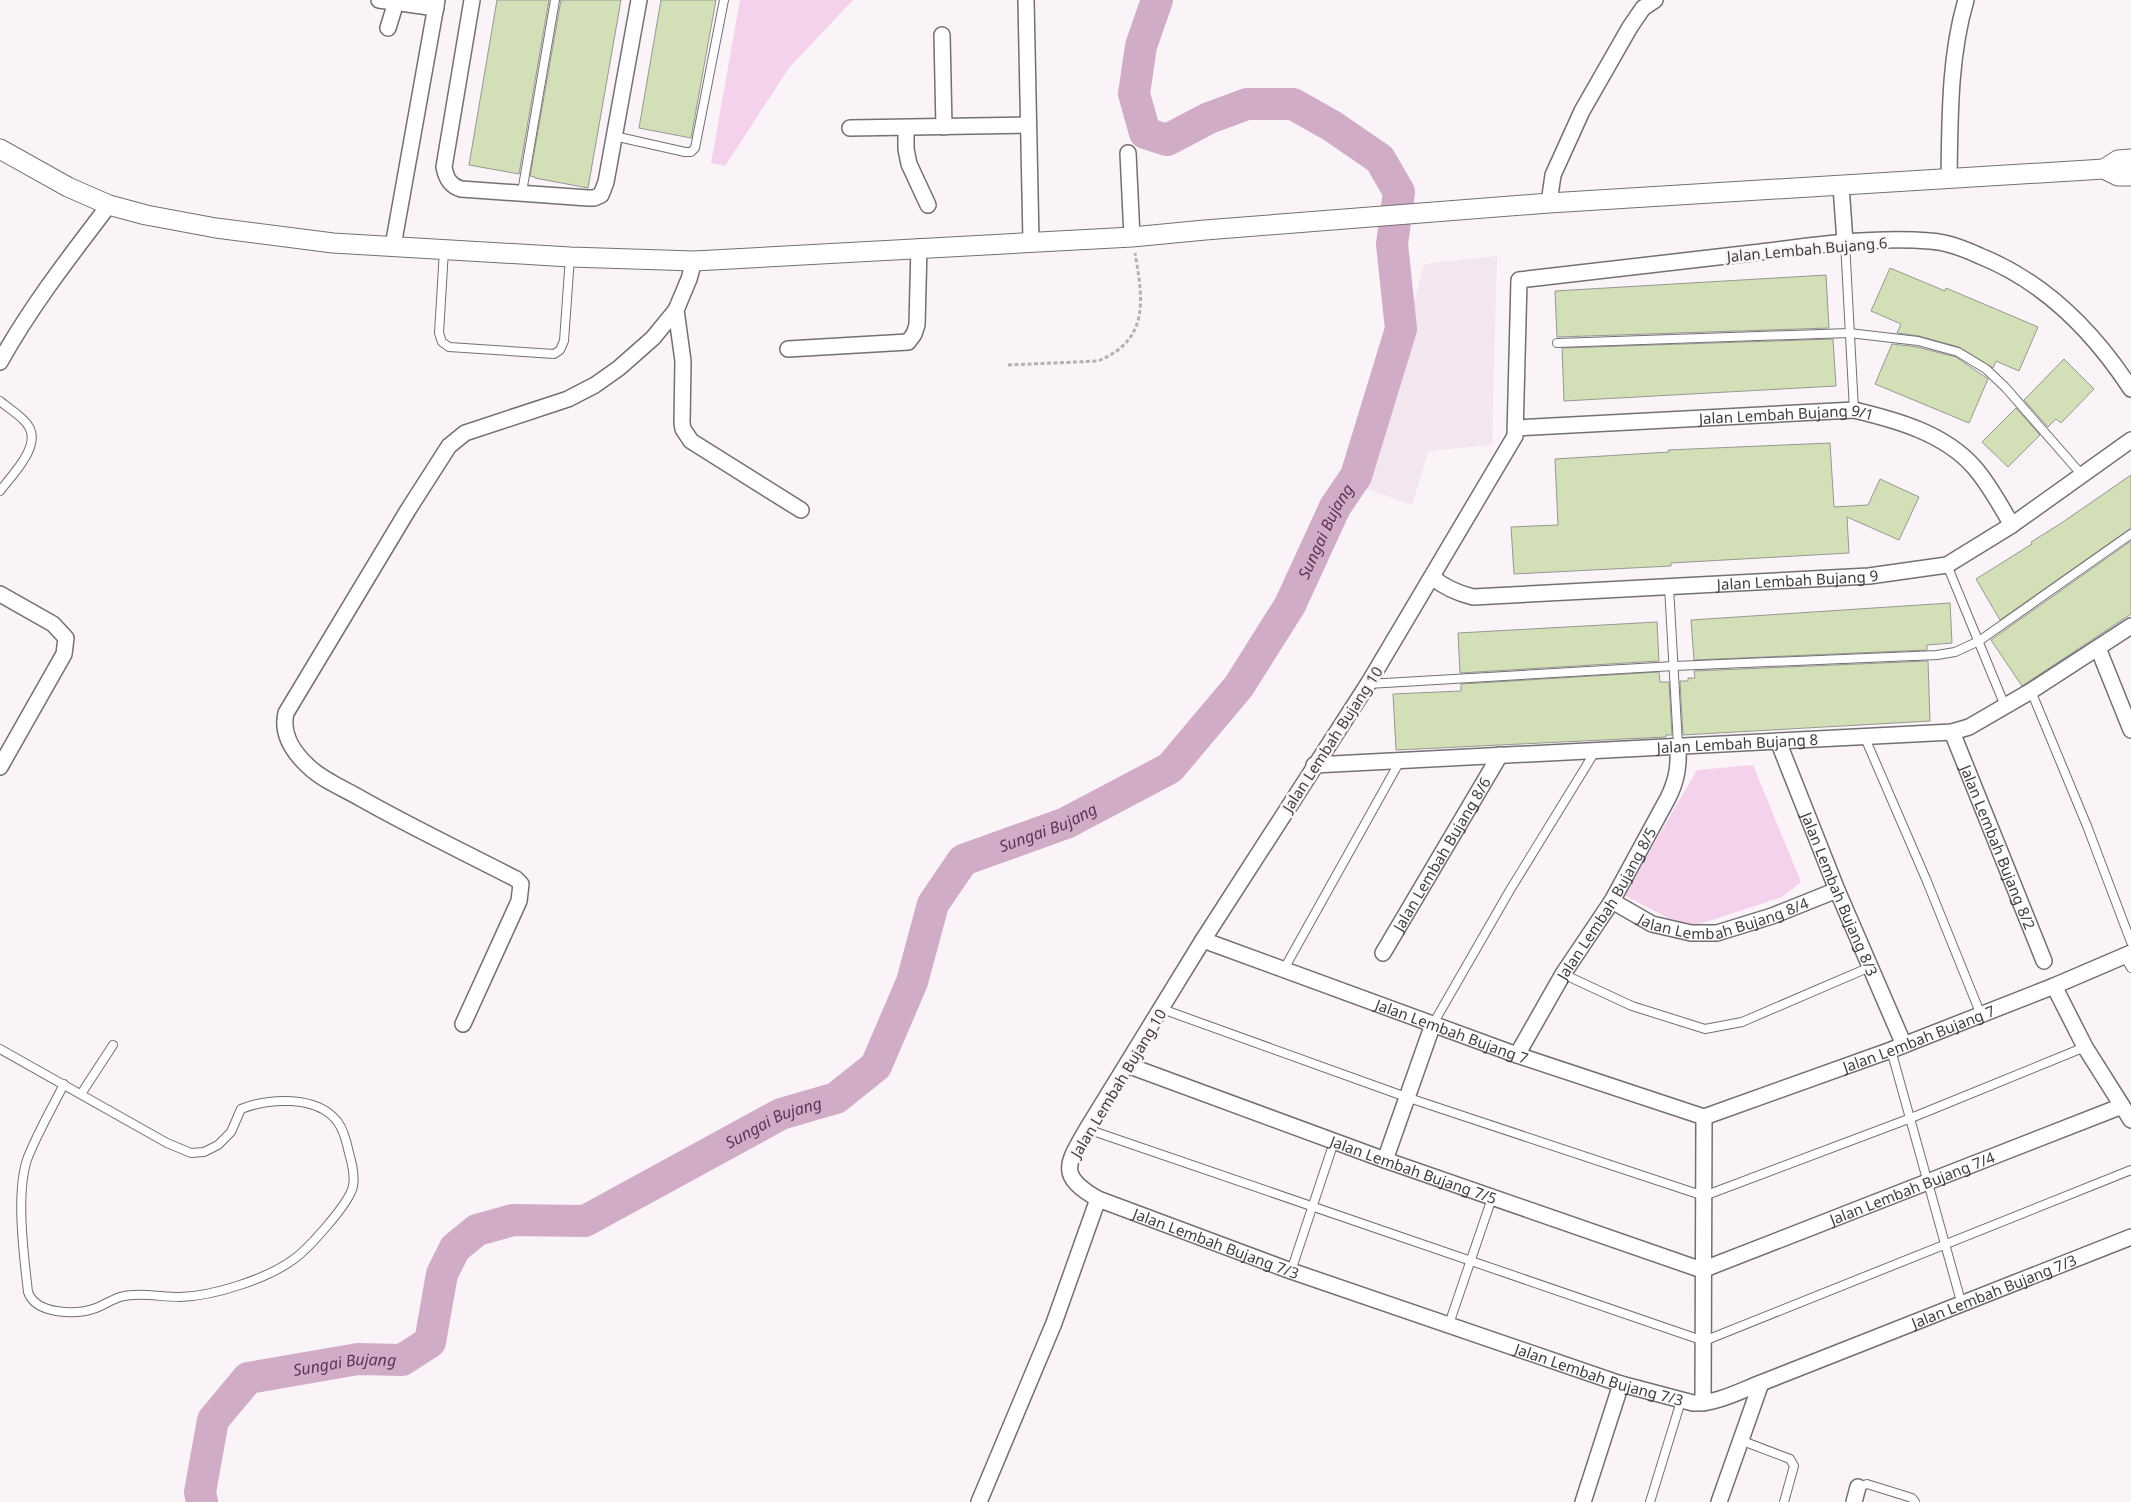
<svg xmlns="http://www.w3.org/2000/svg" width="2131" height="1502" viewBox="0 0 2131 1502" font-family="'Noto Sans',sans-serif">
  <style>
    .built { fill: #f3e6ef }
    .green { fill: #f5d2eb }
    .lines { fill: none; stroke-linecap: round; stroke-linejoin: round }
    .river { stroke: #d1acc7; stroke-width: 32 }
    .building { fill: #d3dfb6; stroke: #969892 }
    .service-casing { stroke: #746f73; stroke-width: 10 }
    .minor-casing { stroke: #746f73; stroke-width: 18 }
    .tertiary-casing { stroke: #746f73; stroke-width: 21 }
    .path { stroke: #b5b0b3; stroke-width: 3; stroke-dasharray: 4 2.5; stroke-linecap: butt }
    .service { stroke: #fff; stroke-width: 8 }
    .minor { stroke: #fff; stroke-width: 15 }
    .tertiary { stroke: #fff; stroke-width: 19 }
    .labels { text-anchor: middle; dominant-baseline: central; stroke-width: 5; stroke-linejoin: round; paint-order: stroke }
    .street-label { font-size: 15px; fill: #3f3c3e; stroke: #faf4f8 }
    .water-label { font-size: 16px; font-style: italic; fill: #623257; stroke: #faf4f8 }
  </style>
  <rect width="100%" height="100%" fill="#faf4f8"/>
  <!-- built -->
  <polygon class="built" points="1497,256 1492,445 1428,451 1412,505 1365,488 1424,264"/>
  <!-- green -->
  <g class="green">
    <polygon points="740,0 853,0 789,68 725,166 711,163"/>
    <polygon points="1753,765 1801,882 1782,897 1687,928 1624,895 1697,770"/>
  </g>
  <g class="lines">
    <!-- river -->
    <path class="river" id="s1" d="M202,1502l-2,-10 13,-72 35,-42 110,-19 44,1 28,-18 12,-68 13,-26 22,-18 36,-10 72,1 196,-107 55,-16 40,-32 36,-84 21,-78 30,-44 103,-37 104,-55 69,-82 51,-81 45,-98 21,-31 45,-147 -9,-85 7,-52 -19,-33 -48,-33 -39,-22h-46l-38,14 -42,22 -22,-7 -11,-39 7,-48 16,-46"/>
  </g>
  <!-- building -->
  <g class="building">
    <polygon points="497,0 549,0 519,174 469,165"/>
    <polygon points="561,0 621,0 588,188 535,178 535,177 530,176"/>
    <polygon points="661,0 716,0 691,138 639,128"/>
    <polygon points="1890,268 1945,291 1946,288 2038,327 2019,371 1996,361 1993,368 1959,347 1919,336 1897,333 1901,324 1871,311"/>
    <polygon points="1826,275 1829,328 1557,337 1555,291"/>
    <polygon points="1833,339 1836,386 1564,401 1562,348"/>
    <polygon points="1892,344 1917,347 1956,357 1988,379 1969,423 1875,384"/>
    <polygon points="2064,359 2094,389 2061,423 2056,419 2048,427 2024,400"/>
    <polygon points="2016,408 2040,435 2008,467 1982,442"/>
    <polygon points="1830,443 1834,507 1868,505 1880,479 1919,497 1899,540 1847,517 1849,553 1671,563 1671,566 1514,574 1511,527 1558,525 1555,459 1669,452 1668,450"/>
    <polygon points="2131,475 2131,528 2000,620 1976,579 2032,544 2031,542 2060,524"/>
    <polygon points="2131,541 2131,614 2022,686 1991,640"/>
    <polygon points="1950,603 1952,643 1927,645 1927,650 1694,660 1691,620"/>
    <polygon points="1657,622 1659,661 1460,673 1458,633"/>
    <polygon points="1928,661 1930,721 1683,735 1680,681 1688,681 1688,678 1695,678 1694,671"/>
    <polygon points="1659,672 1660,682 1669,682 1672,735 1666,735 1666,737 1396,750 1393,694 1461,691 1461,684"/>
  </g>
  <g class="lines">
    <!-- service casing -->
    <g class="service-casing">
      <g id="service">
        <polyline points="614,136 685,152 691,152 695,148 724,0"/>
        <polyline points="522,192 555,0"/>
        <polyline points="1845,242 1854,410"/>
        <polyline points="444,250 439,333 442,342 449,347 554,354 560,350 564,341 570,257"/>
        <polyline points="1557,343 1849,333 1918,341 1958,352 1986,369 2005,387 2082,475"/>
        <path d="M0,401c9,8 24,16 29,26 12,20 -18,49 -29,64"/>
        <polyline points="1947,565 2005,706"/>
        <polyline points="1669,587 1678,745"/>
        <polyline points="1368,684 1674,666 1937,655 1955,652 1979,641 2131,534"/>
        <polyline points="2031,691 2087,826 2131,942"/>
        <polyline points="1865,738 1926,879 1981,1015"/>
        <polyline points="2124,956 2131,968"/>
        <polyline points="1284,969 1400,761"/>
        <polyline points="1563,974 1632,1006 1705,1029 1742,1022 1870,967"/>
        <polyline points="1162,1009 1406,1097 1704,1196 1911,1118 2085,1047"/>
        <polyline points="1433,1024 1510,890 1596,750"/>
        <path d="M0,1049l167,94 24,10 13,-1 14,-7 13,-13 10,-23c28,-11 75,-14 96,12 6,8 10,22 12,32 3,10 6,22 4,33 -3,17 -45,63 -59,73 -27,20 -80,37 -114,38 -20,0 -41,-5 -60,0 -9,3 -16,8 -24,11 -19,7 -60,7 -68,-16 -4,-36 -13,-101 0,-135 10,-25 24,-49 36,-73"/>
        <polyline points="1891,1050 1962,1305"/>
        <polyline points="81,1094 113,1045"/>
        <polyline points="1087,1129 1704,1341 2131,1170"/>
        <polyline points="1291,1271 1334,1142"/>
        <polyline points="1449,1324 1492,1198"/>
        <polyline points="1740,1440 1790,1459 1794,1466 1784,1502"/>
        <polyline points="1858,1487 1867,1484 1912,1498 1915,1502"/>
        <polyline points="1650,1502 1681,1401"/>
      </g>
    </g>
    <!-- minor casing -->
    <g class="minor-casing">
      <g id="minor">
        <polyline points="379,0 436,8"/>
        <path d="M472,0l-28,167c2,11 6,19 17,22l127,9h6l7,-3 5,-13 33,-182"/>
        <polyline points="1026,0 1031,241"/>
        <polyline points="388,28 396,2"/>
        <polyline points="942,35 944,127"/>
        <polyline points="850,128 1028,125"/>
        <polyline points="906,128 906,149 909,164 928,205"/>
        <polyline points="1128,153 1132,237"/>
        <path d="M1949,179c1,-59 0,-122 17,-179"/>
        <polyline points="1841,186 1845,242"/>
        <polyline points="1549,203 1553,175 1582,111 1630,27 1643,8 1655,0"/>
        <polyline points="393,246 437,0"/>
        <polyline points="694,261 689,279 676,310 683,361 682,423 683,429 691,441 801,510"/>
        <polyline points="788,349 908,342 914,334 917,325 919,247"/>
        <path d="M0,362c31,-56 71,-107 109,-157"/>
        <path id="s2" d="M2131,389c-38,-58 -86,-107 -151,-133 -15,-7 -33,-14 -50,-15 -59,-5 -119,5 -178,12 -77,9 -155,18 -233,27l-4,156 -147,248 -165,256 -116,189c-21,36 -29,47 11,70l193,72 330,113 72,19c23,1 47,-12 68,-20l370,-146"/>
        <path id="s3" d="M1516,428l338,-18c42,10 90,23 120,57 15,17 26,38 38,58"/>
        <path id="s4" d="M1432,577c13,11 25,16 41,20l396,-21 78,-11 65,-40 119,-85"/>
        <polyline points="0,594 53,624 66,638 64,654 0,767"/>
        <polyline points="2098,648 2131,730"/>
        <path id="s5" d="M1952,732l92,229"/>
        <path id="s6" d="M1778,741l59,149 67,155"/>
        <path id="s7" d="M1314,765l638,-33 17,-5 62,-36 100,-65"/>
        <path id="s8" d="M1612,901l40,23 39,9h26l55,-17 65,-26"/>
        <path id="s9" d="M1203,940l314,115 187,62 187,-67 163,-64 77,-33"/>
        <path id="s10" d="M1383,953l117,-198"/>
        <polyline points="2054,986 2085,1047 2131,1120"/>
        <path d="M463,1024l56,-123 2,-17 -5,-5c-52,-27 -105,-52 -156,-81 -17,-10 -38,-18 -52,-32 -16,-15 -27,-32 -22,-53l122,-203 41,-64 16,-13 103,-34 27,-14 24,-17 34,-30 23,-28"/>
        <path id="s11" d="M1517,1055l46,-81 49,-73 56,-103c9,-18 11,-32 10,-53"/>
        <path id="s12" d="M1127,1065l258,95 317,110 420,-164"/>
        <polyline points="1385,1160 1433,1024"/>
        <polyline points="1703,1403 1704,1117"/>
        <polyline points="979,1502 1054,1323 1098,1199"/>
        <polyline points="1583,1502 1621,1384"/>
        <polyline points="1719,1502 1761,1383"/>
        <polyline points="1854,1502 1858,1487"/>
      </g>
    </g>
    <!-- tertiary casing -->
    <g class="tertiary-casing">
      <g id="tertiary">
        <polyline points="0,149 68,187 109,205 146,215 216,228 333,243 570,257 694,261 1132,237 1205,230 1549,203 2104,169 2118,176 2131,176"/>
        <polyline points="2104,169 2118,160 2131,159"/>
      </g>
    </g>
    <!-- path -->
    <path class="path" d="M1008,365l90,-4c52,-21 45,-62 37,-108"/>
    <!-- service -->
    <use href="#service" class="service"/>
    <!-- minor -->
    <use href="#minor" class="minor"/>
    <!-- tertiary -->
    <use href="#tertiary" class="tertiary"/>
  </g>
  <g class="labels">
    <!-- street labels -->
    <g class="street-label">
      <text transform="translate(1807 249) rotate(-5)">Jalan Lembah Bujang 6</text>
      <text stroke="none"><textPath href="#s3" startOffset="271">Jalan Lembah Bujang 9/1</textPath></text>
      <text stroke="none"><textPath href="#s4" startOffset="371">Jalan Lembah Bujang 9</textPath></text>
      <text transform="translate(1332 739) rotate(-57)">Jalan Lembah Bujang 10</text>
      <text stroke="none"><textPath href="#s7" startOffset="424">Jalan Lembah Bujang 8</textPath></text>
      <text stroke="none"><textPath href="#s5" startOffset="124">Jalan Lembah Bujang 8/2</textPath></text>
      <text stroke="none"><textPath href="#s10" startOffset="115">Jalan Lembah Bujang 8/6</textPath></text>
      <text stroke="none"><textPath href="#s6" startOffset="165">Jalan Lembah Bujang 8/3</textPath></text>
      <text stroke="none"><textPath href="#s11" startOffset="176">Jalan Lembah Bujang 8/5</textPath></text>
      <text stroke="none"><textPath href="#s8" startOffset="120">Jalan Lembah Bujang 8/4</textPath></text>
      <text stroke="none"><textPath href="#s9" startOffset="265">Jalan Lembah Bujang 7</textPath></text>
      <text stroke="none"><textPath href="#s9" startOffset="760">Jalan Lembah Bujang 7</textPath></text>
      <text transform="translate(1118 1083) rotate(-59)">Jalan Lembah Bujang 10</text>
      <text stroke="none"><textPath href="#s12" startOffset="305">Jalan Lembah Bujang 7/5</textPath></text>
      <text stroke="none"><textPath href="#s12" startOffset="836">Jalan Lembah Bujang 7/4</textPath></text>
      <text stroke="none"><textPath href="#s2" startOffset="1854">Jalan Lembah Bujang 7/3</textPath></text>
      <text stroke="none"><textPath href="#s2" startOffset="2679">Jalan Lembah Bujang 7/3</textPath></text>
      <text stroke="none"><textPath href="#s2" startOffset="2259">Jalan Lembah Bujang 7/3</textPath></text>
    </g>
    <!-- water labels -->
    <g class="water-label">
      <text stroke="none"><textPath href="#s1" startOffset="1632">Sungai Bujang</textPath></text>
      <text stroke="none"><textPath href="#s1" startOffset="1211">Sungai Bujang</textPath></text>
      <text stroke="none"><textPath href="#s1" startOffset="776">Sungai Bujang</textPath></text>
      <text stroke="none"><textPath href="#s1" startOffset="236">Sungai Bujang</textPath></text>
    </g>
  </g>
</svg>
